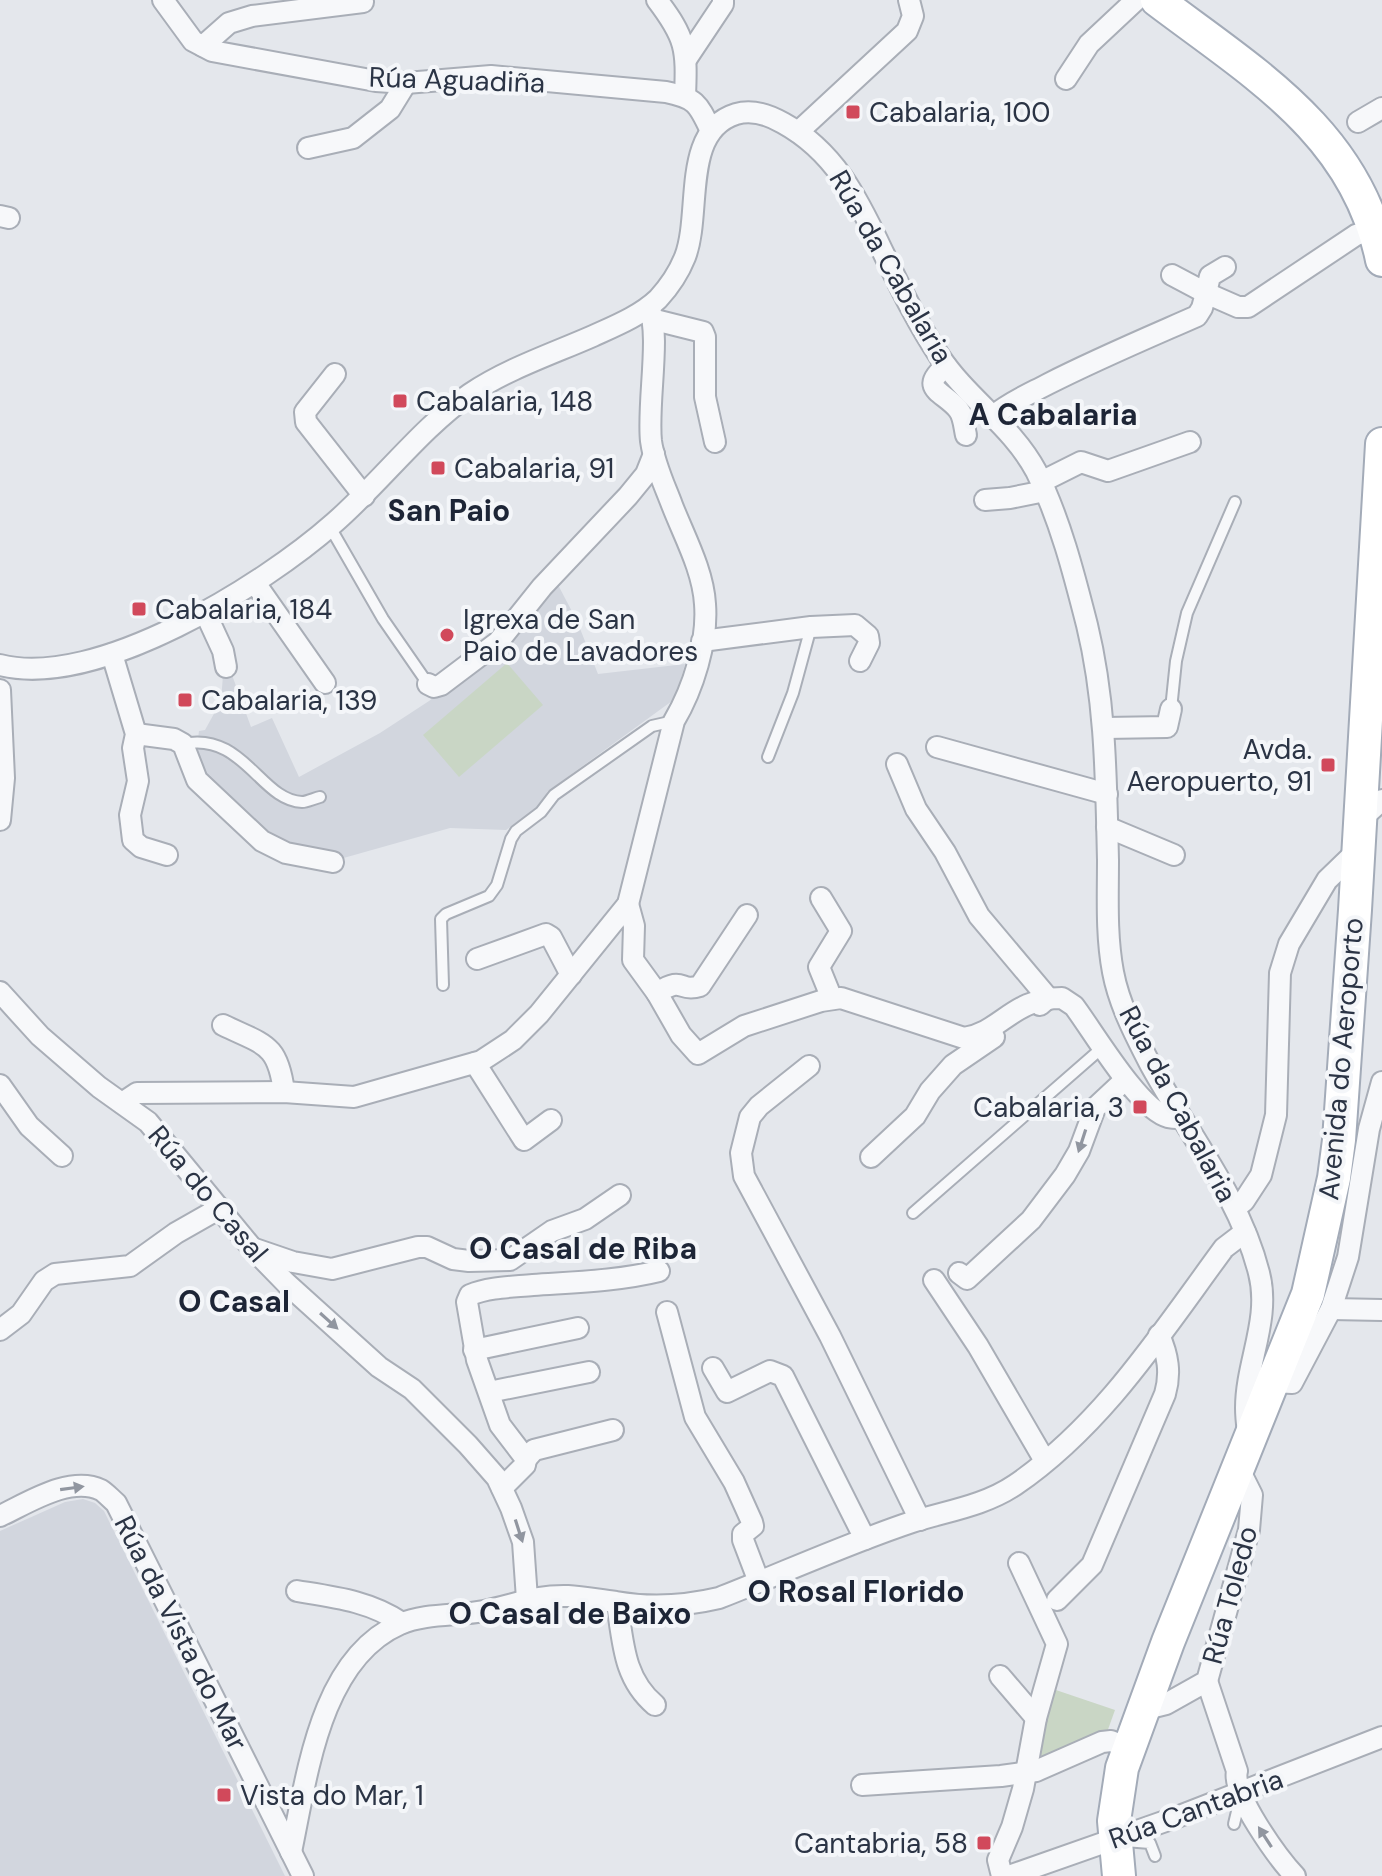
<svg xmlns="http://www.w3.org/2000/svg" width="1382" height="1876" viewBox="0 0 1382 1876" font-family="'DM Sans',sans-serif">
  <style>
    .built { fill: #d2d6de }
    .green { fill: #c9d6c5 }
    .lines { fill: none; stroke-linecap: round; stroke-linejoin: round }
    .service-casing { stroke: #a9aeb7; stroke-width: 14 }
    .minor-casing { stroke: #a9aeb7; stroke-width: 24 }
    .primary-casing { stroke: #a3abb8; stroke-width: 36 }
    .service { stroke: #f7f8fa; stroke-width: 10 }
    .minor { stroke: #f7f8fa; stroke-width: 20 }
    .primary { stroke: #fff; stroke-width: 32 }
    .oneway { fill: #9196a0 }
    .poi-dot { fill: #d1495b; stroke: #f4f6f9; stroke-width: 3 }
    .labels { text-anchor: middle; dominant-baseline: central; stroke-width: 8; stroke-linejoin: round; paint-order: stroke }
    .street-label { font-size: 28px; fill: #2b3445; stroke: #f4f6f9 }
    .poi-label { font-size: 28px; fill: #2b3445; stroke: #f4f6f9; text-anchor: start }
    .neighbourhood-label { font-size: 30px; font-weight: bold; fill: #1d2536; stroke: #f4f6f9 }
  </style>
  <rect width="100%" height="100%" fill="#e4e7ec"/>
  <!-- built -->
  <g class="built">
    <polygon points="556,581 577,621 598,674 685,664 677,693 672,701 547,792 543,804 506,830 450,828 340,859 309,853 268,834 202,776 195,763 199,731 205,730 221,701 223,675 232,675 251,727 272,718 299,777 380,733 429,701 501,647"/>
    <polygon points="83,1499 95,1503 104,1511 285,1876 0,1876 0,1531 65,1502"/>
  </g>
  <!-- green -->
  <g class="green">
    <polygon points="507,663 543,705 459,777 423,735"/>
    <polygon points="1050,1688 1115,1710 1106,1735 1037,1762"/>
  </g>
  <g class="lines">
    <!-- service casing -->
    <g class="service-casing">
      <g id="service">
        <polyline points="330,527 383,619 428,684"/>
        <polyline points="1171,709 1176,661 1187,613 1235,502"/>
        <path d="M183,744c60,-13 78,57 119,58 5,0 13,-4 18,-5"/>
        <polyline points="768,757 793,693 811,627"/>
        <polyline points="443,985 441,919 446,914 489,896 497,885 511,839 516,831 541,812 554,795 652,726 674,721"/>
        <polyline points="913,1213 1103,1047"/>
        <polyline points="1234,1824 1240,1799"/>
        <polyline points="1125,1841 1150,1843 1155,1856"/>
      </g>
    </g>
    <!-- minor casing -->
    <g class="minor-casing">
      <g id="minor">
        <path d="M163,0l30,41 19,10 164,30 30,2 85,-7 175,16c29,6 32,11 44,37"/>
        <path d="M657,0c29,38 30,49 28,96"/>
        <polyline points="203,46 229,23 252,16 363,2"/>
        <polyline points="687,58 723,4 723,0"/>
        <polyline points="1066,79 1089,44 1136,0"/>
        <polyline points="1358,122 1382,108"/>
        <polyline points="798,132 907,31 913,16 909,0"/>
        <polyline points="308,148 353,138 390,109 406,83"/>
        <polyline points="0,216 9,218"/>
        <polyline points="1172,275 1206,293 1210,276 1225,267"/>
        <polyline points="655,320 703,332 705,337 705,397 715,442"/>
        <path d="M946,366c-28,23 -3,25 12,43 6,7 6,18 8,26"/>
        <polyline points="335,374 305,412 306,422 364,496"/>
        <path d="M993,416c17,-14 36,-22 55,-32 49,-25 99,-46 149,-68l5,-8 4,-15 32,14h10l108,-72 18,-6"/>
        <polyline points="1041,482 1081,462 1108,471 1190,442"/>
        <polyline points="985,500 1010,498 1045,491"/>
        <polyline points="255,583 325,683"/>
        <polyline points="205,612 223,651 226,667"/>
        <polyline points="702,641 811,627 855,625 868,636 869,643 860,661"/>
        <polyline points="112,654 136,734 133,748 138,781 130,815 133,840 141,847 167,855"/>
        <path d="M0,665c96,25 264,-80 334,-142 45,-39 88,-96 136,-129 37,-25 82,-40 123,-58 22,-10 47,-20 65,-37 11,-12 21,-27 27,-42 17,-44 -4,-126 51,-143 16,-5 33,1 47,9 51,28 74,74 98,125 18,37 36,75 59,109 28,42 72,69 96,114 24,48 38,103 51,154 19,78 19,155 21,235 0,37 -2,75 5,112 6,32 22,63 37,92 37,68 90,133 109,209 12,46 -13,89 -13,135 0,8 1,17 2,25"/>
        <polyline points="428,684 434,687 441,685 498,642 542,587 628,496 646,474 654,454"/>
        <polyline points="0,690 4,778 0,820"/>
        <polyline points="1105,728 1167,727 1171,709"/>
        <polyline points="136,734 174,739 183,744 197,780 262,841 286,853 333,862"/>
        <polyline points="937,747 1107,794"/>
        <polyline points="897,764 916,809 945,852 979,916 1048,998 1040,1005"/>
        <polyline points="1358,822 1382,800"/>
        <polyline points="1107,827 1174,855"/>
        <polyline points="821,898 841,931 819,967 832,999"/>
        <path d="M628,904l6,22 -1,34 24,33 24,42 17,19 46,-28 77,-25 20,-3 123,40c38,-6 48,-40 98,-40l12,8c19,25 65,104 94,111 4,1 8,1 13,1"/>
        <polyline points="477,959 546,934 551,937 571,975"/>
        <polyline points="0,992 40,1036 99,1087 148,1122 252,1248 286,1283 379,1367 412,1389 468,1445 497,1478 511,1508 523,1542 527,1599"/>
        <path d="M657,993c28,-18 21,0 43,-7l47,-71"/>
        <path d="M223,1025c41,20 55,18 61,67"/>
        <polyline points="475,1063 524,1140 551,1120"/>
        <polyline points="809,1066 759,1106 750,1117 741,1153 744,1176 830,1336 920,1520"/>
        <polyline points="0,1085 29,1126 62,1156"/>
        <path d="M122,1103l15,-10 147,-1 70,5 127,-36 32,-21 26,-26 89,-110 46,-183c19,-32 34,-79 31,-117 -2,-34 -21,-68 -33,-99 -8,-21 -18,-42 -21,-64 -4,-38 10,-106 -2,-134"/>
        <polyline points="871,1157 915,1116 930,1091 953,1065 994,1037"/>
        <polyline points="1235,1208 1244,1201 1261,1175 1276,1115 1280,973 1289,944 1327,880 1357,851"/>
        <polyline points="255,1249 293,1262 332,1269 418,1247 427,1247 453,1259 469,1261 510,1260 552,1231 585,1219 620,1195"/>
        <polyline points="959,1273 967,1279 1031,1220 1065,1175 1079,1151 1095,1108 1125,1080"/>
        <polyline points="934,1280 978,1346 1045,1461"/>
        <polyline points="1331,1309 1382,1310"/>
        <polyline points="667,1312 695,1417 734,1482 752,1522 753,1526 743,1534 743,1540 759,1582"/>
        <polyline points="0,1330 21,1314 44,1281 55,1274 130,1266 176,1233 220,1208"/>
        <polyline points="474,1350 578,1328"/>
        <polyline points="713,1368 727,1392 770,1371 783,1376 865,1539"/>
        <polyline points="1273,1382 1292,1383 1331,1309 1348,1257 1369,1129 1382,1082"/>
        <polyline points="489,1392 589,1372"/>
        <polyline points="526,1459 534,1450 613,1430"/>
        <path d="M502,1488l23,-23 1,-6 -26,-34 -23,-65 -10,-58 3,-7c19,-8 42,-8 63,-10 42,-3 85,-4 126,-14"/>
        <path d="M0,1516c28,-13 70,-41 101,-26 5,3 10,9 15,13l187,373"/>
        <path d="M297,1591c37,6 73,10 105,32"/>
        <path d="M1057,1600l35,-35 73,-171c6,-21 3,-39 -6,-59"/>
        <path d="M617,1603c6,38 6,75 38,102"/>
        <polyline points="1000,1676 1036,1718"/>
        <path d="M1207,1681l30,90c-6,23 42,88 58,105"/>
        <polyline points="1142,1710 1166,1704 1207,1681 1249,1530 1252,1495 1237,1465"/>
        <polyline points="862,1785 1001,1776 1036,1771 1102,1742 1111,1741 1129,1748"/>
        <path d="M291,1852c16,-76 29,-193 109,-228 25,-11 58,-8 84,-13 31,-6 51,-16 84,-15 16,1 31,4 48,6 34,6 69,4 103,-4 64,-25 127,-54 193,-76 35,-11 72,-16 103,-37 88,-60 147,-153 209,-237l21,-16"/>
        <polyline points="1002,1876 998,1860 1012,1827 1023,1789 1036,1718 1057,1644 1019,1563"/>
        <polyline points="1009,1876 1177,1817 1382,1737"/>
      </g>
    </g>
    <!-- primary casing -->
    <g class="primary-casing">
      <g id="primary">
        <path d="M1157,0c95,72 200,133 225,260"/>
        <polyline points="1119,1876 1114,1821 1122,1768 1168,1642 1308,1294 1334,1178 1339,1140 1355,910 1382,444"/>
      </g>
    </g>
    <!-- service -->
    <use href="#service" class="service"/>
    <!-- minor -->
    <use href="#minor" class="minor"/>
    <!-- primary -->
    <use href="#primary" class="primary"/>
  </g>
  <!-- one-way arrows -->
  <defs><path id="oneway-solid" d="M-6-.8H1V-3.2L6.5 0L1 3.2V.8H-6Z" transform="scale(2)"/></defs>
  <g class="oneway">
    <use href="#oneway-solid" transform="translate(1082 1141) rotate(108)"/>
    <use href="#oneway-solid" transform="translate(329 1321) rotate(42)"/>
    <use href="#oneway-solid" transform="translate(72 1488) rotate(-8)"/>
    <use href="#oneway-solid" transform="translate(519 1531) rotate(72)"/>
    <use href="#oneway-solid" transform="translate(1265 1837) rotate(-123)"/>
  </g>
  <!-- markers -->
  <g class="poi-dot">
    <rect x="845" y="104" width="16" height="16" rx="4"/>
    <rect x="392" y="393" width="16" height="16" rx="4"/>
    <rect x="430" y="460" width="16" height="16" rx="4"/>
    <rect x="131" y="601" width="16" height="16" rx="4"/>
    <circle cx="447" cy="635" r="8"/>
    <rect x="177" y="692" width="16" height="16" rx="4"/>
    <rect x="1320" y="757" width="16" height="16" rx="4"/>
    <rect x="1132" y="1099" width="16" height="16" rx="4"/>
    <rect x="216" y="1787" width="16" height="16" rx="4"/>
    <rect x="976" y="1835" width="16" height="16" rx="4"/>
  </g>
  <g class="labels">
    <!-- street labels -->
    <g class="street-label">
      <text transform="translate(457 80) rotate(2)">Rúa Aguadiña</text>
      <text transform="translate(891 267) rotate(60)">Rúa da Cabalaria</text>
      <text transform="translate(1341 1059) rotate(-85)">Avenida do Aeroporto</text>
      <text transform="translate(1178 1104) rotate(62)">Rúa da Cabalaria</text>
      <text transform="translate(208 1194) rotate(50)">Rúa do Casal</text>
      <text transform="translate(1230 1595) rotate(-75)">Rúa Toledo</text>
      <text transform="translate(181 1633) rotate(63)">Rúa da Vista do Mar</text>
      <text transform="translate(1196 1809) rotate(-20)">Rúa Cantabria</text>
    </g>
    <!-- poi labels -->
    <g class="poi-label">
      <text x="869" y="112">Cabalaria, 100</text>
      <text x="416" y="401">Cabalaria, 148</text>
      <text x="454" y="468">Cabalaria, 91</text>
      <text x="155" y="609">Cabalaria, 184</text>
      <text x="463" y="619">Igrexa de San<tspan x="463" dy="32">Paio de Lavadores</tspan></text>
      <text x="201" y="700">Cabalaria, 139</text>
      <text x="1312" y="749" text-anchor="end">Avda.<tspan x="1312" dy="32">Aeropuerto, 91</tspan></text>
      <text x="1124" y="1107" text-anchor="end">Cabalaria, 3</text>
      <text x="240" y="1795">Vista do Mar, 1</text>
      <text x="968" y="1843" text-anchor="end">Cantabria, 58</text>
    </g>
    <!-- neighbourhood labels -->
    <g class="neighbourhood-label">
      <text x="1053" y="414">A Cabalaria</text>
      <text x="449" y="510">San Paio</text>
      <text x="583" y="1248">O Casal de Riba</text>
      <text x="234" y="1301">O Casal</text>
      <text x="856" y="1591">O Rosal Florido</text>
      <text x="570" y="1613">O Casal de Baixo</text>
    </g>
  </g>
</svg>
